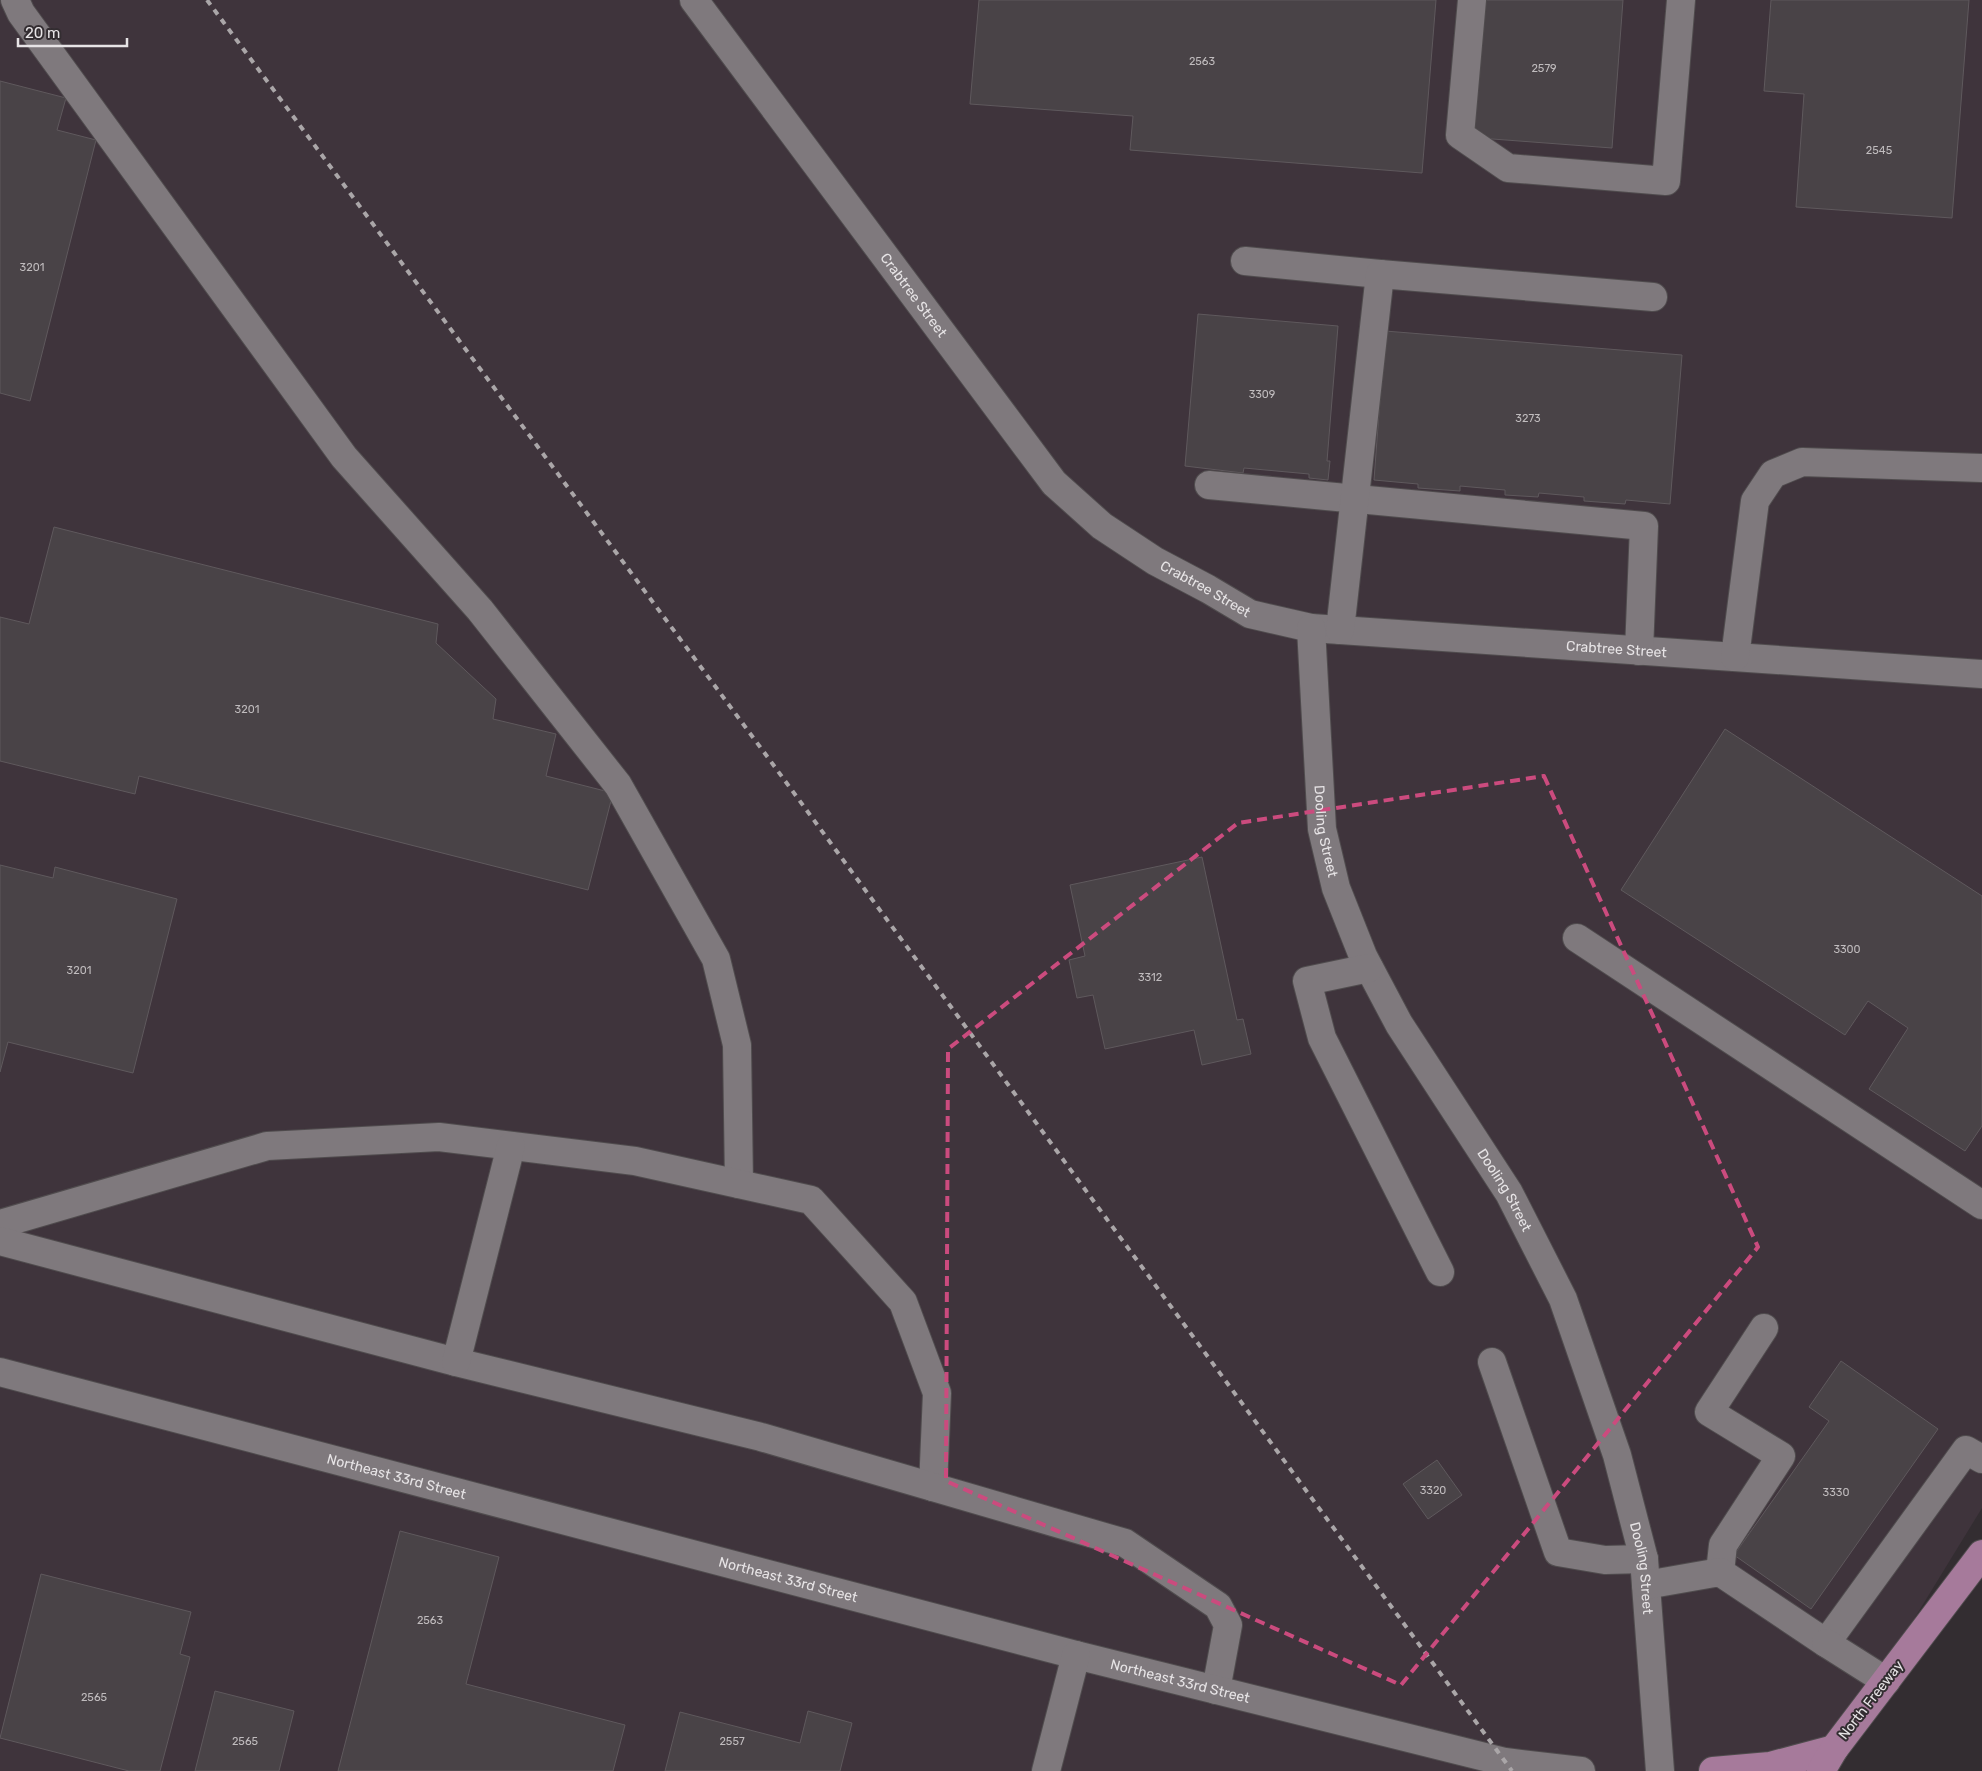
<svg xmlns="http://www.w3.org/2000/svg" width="1982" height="1771" viewBox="0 0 1982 1771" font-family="Rubik,sans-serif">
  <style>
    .built { fill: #3f343c }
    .building { fill: #494347; stroke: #5f595d }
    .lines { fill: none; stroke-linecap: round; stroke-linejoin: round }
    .minor-casing { stroke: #504c4e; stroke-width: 30 }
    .major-casing { stroke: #504c4e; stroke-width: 30 }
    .minor { stroke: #7f797d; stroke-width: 28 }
    .major { stroke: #a67a9b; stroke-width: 28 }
    .rail { stroke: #aaa6a8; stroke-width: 4; stroke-dasharray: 6 6; stroke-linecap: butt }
    .marked { fill: none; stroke: #cb4b7e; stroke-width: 4; stroke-dasharray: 10 6; stroke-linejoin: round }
    .labels { text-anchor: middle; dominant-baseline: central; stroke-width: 4; stroke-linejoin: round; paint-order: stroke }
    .number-label { font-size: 11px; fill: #c0bcbe }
    .street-label { font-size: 14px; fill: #e7e4e6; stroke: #332d31 }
  </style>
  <rect width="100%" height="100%" fill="#332d31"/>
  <!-- built -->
  <polygon class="built" points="0,0 1982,0 1982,1508 1821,1771 0,1771"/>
  <!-- building -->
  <g class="building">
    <polygon points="979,0 1436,0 1422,173 1130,150 1133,116 970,104"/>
    <polygon points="1477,0 1623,0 1612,148 1466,137"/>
    <polygon points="1771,0 1969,0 1952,218 1796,207 1804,94 1764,91"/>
    <polygon points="0,81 66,98 57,130 96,140 30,401 0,393"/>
    <polygon points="1198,314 1338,326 1327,461 1330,461 1328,480 1309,478 1309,474 1244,468 1243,473 1185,466"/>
    <polygon points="1385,331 1682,355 1670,504 1626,500 1625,504 1584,501 1584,497 1539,493 1538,497 1505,495 1505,490 1460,486 1460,491 1418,488 1418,484 1374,480"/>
    <polygon points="54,527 438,624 436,643 496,699 493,719 556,734 546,776 613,793 588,890 139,776 135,794 0,761 0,617 29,624"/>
    <polygon points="1725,729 1982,896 1982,1126 1965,1151 1869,1089 1908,1028 1868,1001 1845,1035 1621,890"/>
    <polygon points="1202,857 1237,1020 1243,1019 1251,1054 1202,1065 1194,1030 1105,1049 1093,995 1077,998 1069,960 1085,956 1070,885"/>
    <polygon points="0,865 53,878 55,867 177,899 133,1073 8,1042 0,1072"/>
    <polygon points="1841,1361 1938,1429 1811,1609 1734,1555 1829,1421 1809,1407"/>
    <polygon points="1437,1460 1462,1495 1428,1519 1403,1484"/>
    <polygon points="400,1531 499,1557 466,1684 625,1725 613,1771 338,1771"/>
    <polygon points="41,1574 191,1612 180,1654 190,1657 160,1771 129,1771 0,1738"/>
    <polygon points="215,1691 294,1711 279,1771 195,1771"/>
    <polygon points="808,1711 852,1723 840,1771 665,1771 680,1712 800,1743"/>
  </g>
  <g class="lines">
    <!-- minor casing -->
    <g class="minor-casing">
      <g id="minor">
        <polyline points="15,0 21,13 344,457 480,610 618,785 716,959 737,1045 739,1184"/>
        <path id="s1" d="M694,0l360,483 48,43 53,35 53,28 42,25 61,14 671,46"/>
        <polyline points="1472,0 1460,135 1508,168 1666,181 1681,0"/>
        <polyline points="1245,261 1380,274"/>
        <polyline points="1209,485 1644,526 1639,651"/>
        <path id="s2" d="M1311,628l11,201 14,59 27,68 36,68 110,169 54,106 54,156 27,104 16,212"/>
        <polyline points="1340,630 1380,274 1653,297"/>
        <polyline points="1735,657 1755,501 1773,474 1802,462 1982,468"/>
        <polyline points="1577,938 1982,1205"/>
        <polyline points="1369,968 1307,981 1322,1038 1440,1272"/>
        <polyline points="0,1224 267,1146 439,1137 635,1161 811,1200 903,1302 937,1393 933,1487"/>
        <polyline points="0,1241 456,1362 761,1437 1125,1543 1218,1606 1228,1625 1216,1690"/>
        <polyline points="456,1362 511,1146"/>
        <polyline points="1492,1362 1558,1552 1605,1560 1644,1559"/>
        <path id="s3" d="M0,1372l1076,283 429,107 76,9"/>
        <polyline points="1720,1572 1723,1545 1781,1456 1709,1412 1764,1328"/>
        <polyline points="1646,1585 1720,1572 1826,1643 1966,1450 1982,1459"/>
        <polyline points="1826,1643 1886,1681"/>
        <polyline points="1046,1771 1076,1655"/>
      </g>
    </g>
    <!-- major casing -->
    <g class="major-casing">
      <g id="major">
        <polyline points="1713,1771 1770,1766 1834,1749"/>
        <polyline points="1821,1771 1834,1749 1982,1554"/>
      </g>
    </g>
    <!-- minor -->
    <use href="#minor" class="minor"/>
    <!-- major -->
    <use href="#major" class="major"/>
    <!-- rail -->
    <polyline class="rail" points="207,0 769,759 1512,1771"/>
  </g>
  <!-- marked area -->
  <path class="marked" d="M1544,776l214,471 -357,438 -455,-204 2,-432 290,-226z"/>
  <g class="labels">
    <!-- number labels -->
    <g class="number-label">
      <text x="1202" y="61">2563</text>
      <text x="1544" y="68">2579</text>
      <text x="1879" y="150">2545</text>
      <text x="32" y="267">3201</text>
      <text x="1262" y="394">3309</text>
      <text x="1528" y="418">3273</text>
      <text x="247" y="709">3201</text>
      <text x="1847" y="949">3300</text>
      <text x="79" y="970">3201</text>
      <text x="1150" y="977">3312</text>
      <text x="1433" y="1490">3320</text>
      <text x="1836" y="1492">3330</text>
      <text x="430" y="1620">2563</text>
      <text x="94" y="1697">2565</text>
      <text x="245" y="1741">2565</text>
      <text x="732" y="1741">2557</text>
    </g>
    <!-- street labels -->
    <g class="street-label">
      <text stroke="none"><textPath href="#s1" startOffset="368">Crabtree Street</textPath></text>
      <text stroke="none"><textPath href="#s1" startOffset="788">Crabtree Street</textPath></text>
      <text stroke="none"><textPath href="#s1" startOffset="1208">Crabtree Street</textPath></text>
      <text stroke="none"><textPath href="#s2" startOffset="204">Dooling Street</textPath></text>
      <text stroke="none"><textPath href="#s2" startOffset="609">Dooling Street</textPath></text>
      <text stroke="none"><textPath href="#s3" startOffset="410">Northeast 33rd Street</textPath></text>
      <text stroke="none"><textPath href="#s2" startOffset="1014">Dooling Street</textPath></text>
      <text stroke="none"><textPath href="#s3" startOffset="815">Northeast 33rd Street</textPath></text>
      <text stroke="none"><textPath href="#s3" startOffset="1220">Northeast 33rd Street</textPath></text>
      <text transform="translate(1871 1700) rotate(-52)">North Freeway</text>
    </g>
  </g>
  <!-- scale -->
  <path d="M18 38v8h109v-8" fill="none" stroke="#e7e4e6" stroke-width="2.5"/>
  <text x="25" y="38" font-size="15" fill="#e7e4e6" stroke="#332d31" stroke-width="4" paint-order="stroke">20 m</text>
</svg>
